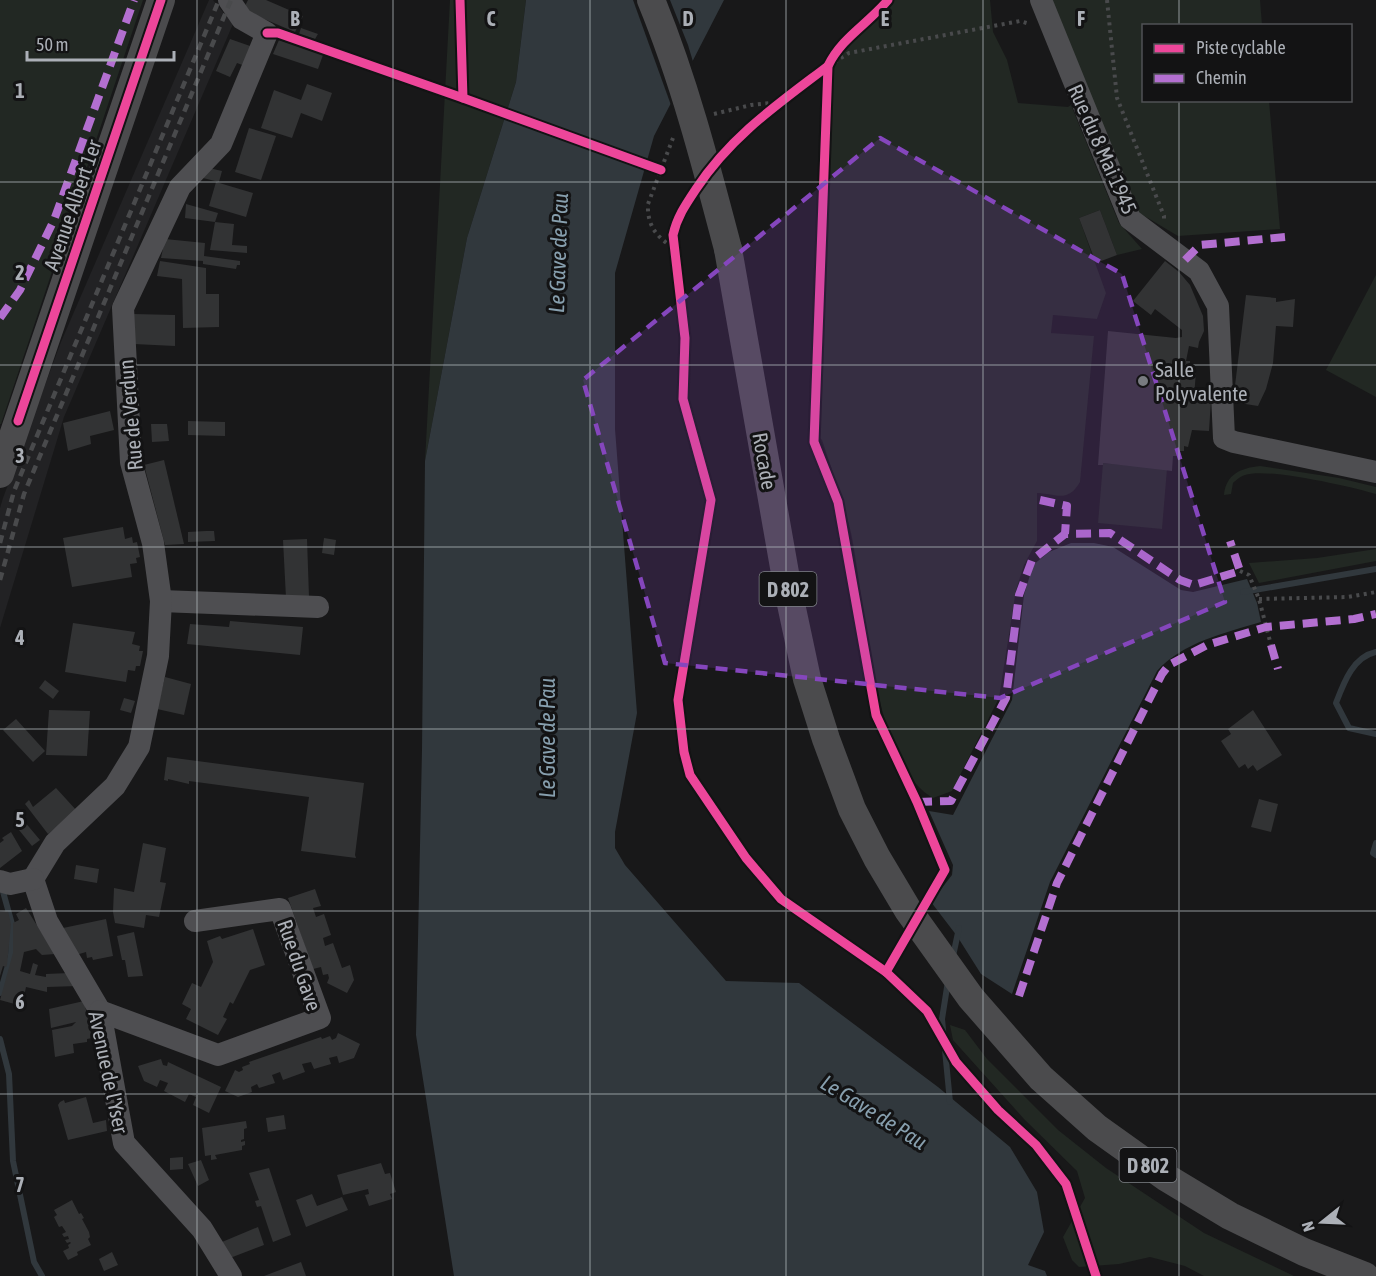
<svg xmlns="http://www.w3.org/2000/svg" width="1376" height="1276" viewBox="0 0 1376 1276" font-family="'Asap Condensed',sans-serif">
  <style>
    .built { fill: #222224 }
    .green { fill: #222823 }
    .water { fill: #31383d }
    .pier { fill: #181819 }
    .lines { fill: none; stroke-linecap: round; stroke-linejoin: round }
    .stream { stroke: #31383d; stroke-width: 6 }
    .building { fill: #323334 }
    .path { stroke: #494a4c; stroke-width: 4; stroke-dasharray: 3 4.5; stroke-linecap: butt }
    .minor { stroke: #4e4e51; stroke-width: 22 }
    .major { stroke: #4b4b4d; stroke-width: 28 }
    .rail { stroke: #494a4c; stroke-width: 4.5; stroke-dasharray: 8 6; stroke-linecap: butt }
    .major-bridge { stroke: #4b4b4d; stroke-width: 28 }
    .quiet { stroke: #b36fd0; stroke-width: 8; stroke-dasharray: 15 8; stroke-linecap: butt }
    .cycleway-casing { stroke: #131314; stroke-width: 13 }
    .cycleway { stroke: #ed469a; stroke-width: 9 }
    .marked { fill: #8546bd; fill-opacity: 0.2; stroke: #8546bd; stroke-width: 4.5; stroke-dasharray: 12 8; stroke-linejoin: round }
    .grid { fill: none; stroke: #acb0b7; stroke-width: 1.5; stroke-opacity: 0.55 }
    .poi-dot { fill: #787b80; stroke: #131314; stroke-width: 2 }
    .labels { text-anchor: middle; dominant-baseline: central; stroke-width: 6; stroke-linejoin: round; paint-order: stroke }
    .shield { fill: #131314; stroke: #7e8186; stroke-width: 1.5 }
    .shield-label { font-size: 20px; font-weight: bold; fill: #acb0b7 }
    .street-label { font-size: 21px; fill: #acb0b7; stroke: #131314 }
    .poi-label { font-size: 21px; fill: #acb0b7; stroke: #131314; text-anchor: start }
    .water-label { font-size: 22px; font-style: italic; fill: #879fae; stroke: #131314 }
    .grid-label { font-size: 20px; text-anchor: middle; font-weight: bold; fill: #acb0b7; stroke: #131314; stroke-width: 6; stroke-linejoin: round; paint-order: stroke }
  </style>
  <rect width="100%" height="100%" fill="#181819"/>
  <!-- built -->
  <polygon class="built" points="209,0 213,0 233,24 64,417 0,628 0,508 3,498 61,342"/>
  <!-- green -->
  <g class="green">
    <polygon points="0,0 143,0 1,424 0,424"/>
    <polygon points="450,0 526,0 516,82 467,238 425,461"/>
    <path d="M894,0h96l3,32 14,28 11,43 50,4 3,-2 48,118 23,26 -25,6 -17,-45 -21,8 27,75 -9,26 -44,-4 -2,18 43,3 -14,146c-12,21 -23,12 -43,11v48l-13,24 -8,25 -17,108 -47,93 -19,7c-61,-34 -68,-200 -82,-265 -7,-31 -19,-62 -29,-93l-2,-2 7,-196 3,-160 5,-20 7,-12 29,-25z"/>
    <polygon points="1052,0 1260,0 1262,25 1144,26 1144,100 1269,101 1280,229 1178,236 1136,211"/>
    <polygon points="1376,275 1376,397 1326,370"/>
    <polygon points="1103,463 1167,469 1162,529 1098,523"/>
    <path d="M1260,466l79,12 37,9v7c-24,-7 -110,-27 -131,-19 -4,1 -9,5 -12,8l-2,11 -7,1c2,-21 17,-27 36,-29z"/>
    <polygon points="1376,549 1376,561 1259,583 1249,563 1317,558"/>
    <polygon points="950,1025 965,1030 987,1059 1058,1130 1106,1168 1204,1233 1294,1276 1204,1276 1185,1266 1150,1257 1119,1264 1079,1267 1072,1260 1063,1237 1085,1198 1077,1171 1024,1119 953,1040"/>
  </g>
  <!-- water -->
  <g class="water">
    <polygon points="526,0 724,0 654,136 615,273 615,429 637,713 615,832 615,848 625,865 726,981 799,983 938,1087 1010,1147 1037,1192 1044,1232 1028,1265 1045,1271 1047,1276 454,1276 416,1035 422,750 425,461 467,238 516,82"/>
    <path d="M1071,543h23l19,4 68,43 12,2 54,-13 10,24 4,19c-36,11 -78,20 -104,49l-107,211 -38,112 -31,-20 -24,-38 -26,-34 21,-27 1,-10 -24,-54 24,4 59,-115 12,-105 9,-30 16,-13z"/>
  </g>
  <!-- pier -->
  <g class="pier">
    <polygon points="633,0 670,0 688,45 694,65 672,108"/>
    <polygon points="505,109 650,162 647,171 502,118"/>
  </g>
  <g class="lines">
    <!-- stream -->
    <g class="stream">
      <polyline points="1243,592 1376,569"/>
      <path d="M1376,652c-23,5 -32,30 -40,51l13,25 27,6"/>
      <polyline points="1376,843 1373,853 1376,855"/>
      <polyline points="953,956 959,928"/>
      <polyline points="948,981 942,1019 950,1102"/>
      <polyline points="0,993 11,955 12,924 2,888"/>
      <polyline points="0,1039 9,1074 13,1161 34,1262 42,1276"/>
    </g>
  </g>
  <!-- building -->
  <g class="building">
    <polygon points="248,0 266,0 303,16 295,32 243,10"/>
    <polygon points="301,28 318,34 315,39 299,34"/>
    <polygon points="230,39 253,47 245,66 237,63 230,77 216,71"/>
    <polygon points="279,40 323,55 318,69 273,54"/>
    <polygon points="307,84 332,93 322,121 301,113 292,138 261,128 274,90 301,100"/>
    <polygon points="249,128 276,136 261,180 235,172"/>
    <polygon points="209,168 222,171 219,182 199,177"/>
    <polygon points="216,182 253,193 246,217 209,206"/>
    <polygon points="186,204 218,213 215,222 185,218"/>
    <polygon points="1100,210 1117,255 1096,263 1079,218"/>
    <polygon points="215,222 234,224 232,245 247,246 247,253 210,250"/>
    <polygon points="165,239 205,243 204,256 240,261 240,265 237,265 236,269 203,264 203,261 161,258"/>
    <polygon points="160,261 206,268 206,294 219,294 219,327 183,328 182,279 157,276"/>
    <polygon points="1165,261 1179,272 1190,285 1203,316 1204,331 1199,342 1198,348 1189,346 1186,361 1190,361 1190,366 1194,366 1194,371 1196,371 1194,398 1211,400 1209,431 1192,430 1188,447 1184,446 1184,451 1180,451 1180,456 1173,456 1172,471 1103,463 1103,465 1098,465 1108,331 1176,338 1182,337 1182,330 1155,309 1151,315 1133,301"/>
    <polygon points="1246,295 1276,298 1276,302 1295,299 1293,327 1276,326 1273,363 1266,389 1258,406 1233,402"/>
    <polygon points="133,314 175,315 175,346 134,344"/>
    <polygon points="110,411 114,430 90,436 91,444 68,451 63,423"/>
    <polygon points="188,421 225,422 225,436 188,435"/>
    <polygon points="151,424 167,424 169,441 152,442"/>
    <polygon points="164,460 184,544 165,545 144,465"/>
    <polygon points="123,527 125,539 132,537 133,543 137,542 140,557 136,558 137,563 130,564 132,577 72,587 63,538"/>
    <polygon points="206,531 214,531 215,541 188,542 188,532"/>
    <polygon points="324,538 336,540 334,555 322,553"/>
    <polygon points="307,539 309,597 286,598 283,540"/>
    <polygon points="230,621 303,627 300,655 187,644 190,624 229,627"/>
    <polygon points="73,623 135,632 132,644 140,646 139,651 143,651 140,666 136,666 135,671 128,670 126,682 65,672"/>
    <polygon points="165,677 191,684 184,715 157,709"/>
    <polygon points="45,680 59,691 53,699 39,688"/>
    <polygon points="124,698 135,701 131,713 120,710"/>
    <polygon points="49,710 90,711 87,756 46,755"/>
    <polygon points="1253,710 1282,755 1257,771 1253,765 1248,769 1245,764 1239,768 1221,741 1231,734 1228,729"/>
    <polygon points="16,719 45,751 33,762 3,730"/>
    <polygon points="167,757 364,783 355,855 356,858 301,851 309,797 189,781 189,784 168,779 168,781 164,780"/>
    <polygon points="56,788 77,811 48,834 25,804 29,800 33,807"/>
    <polygon points="1259,799 1278,804 1271,832 1251,827"/>
    <polygon points="24,821 40,840 32,846 19,830 21,828 19,824"/>
    <polygon points="11,832 22,851 0,868 0,843 4,840 2,838"/>
    <polygon points="143,843 166,848 160,882 166,883 159,917 146,915 144,928 115,923 113,912 114,888 134,892"/>
    <polygon points="76,865 99,869 97,883 74,879"/>
    <polygon points="315,889 321,906 313,908 316,917 324,914 331,935 323,938 325,946 333,943 342,968 350,965 354,980 347,993 327,983 329,978 328,974 323,975 321,967 313,969 288,898"/>
    <polygon points="26,908 55,954 42,955 36,949 24,952 20,971 30,974 33,963 38,965 35,975 46,977 46,974 69,973 78,986 47,987 47,992 26,987 22,1006 0,1000 13,953 13,923 19,920 16,914"/>
    <polygon points="8,911 11,924 7,965 6,967 3,966 0,976 0,912"/>
    <polygon points="106,919 113,956 93,960 92,957 87,958 86,952 76,955 63,928"/>
    <polygon points="253,929 265,965 250,970 233,1004 230,1002 223,1017 227,1019 218,1035 186,1019 191,1009 182,1004 192,983 201,987 213,962 207,941 220,936 222,939"/>
    <polygon points="134,932 143,976 128,977 125,960 122,960 117,936"/>
    <polygon points="84,1001 92,1038 87,1039 87,1042 73,1044 74,1053 55,1057 52,1030 72,1026 76,1022 51,1028 49,1009"/>
    <polygon points="338,1033 360,1044 354,1058 339,1063 337,1056 329,1058 331,1064 314,1069 311,1062 302,1064 305,1072 283,1080 280,1072 272,1075 275,1083 259,1088 257,1084 251,1087 252,1092 238,1097 225,1091 235,1070 239,1072 243,1070 242,1067 250,1064 249,1062 321,1037 322,1039 330,1036 332,1040 336,1038"/>
    <polygon points="161,1059 163,1065 167,1066 168,1062 221,1087 209,1113 193,1105 196,1097 189,1094 185,1102 164,1091 168,1083 160,1080 157,1087 144,1081 138,1066"/>
    <polygon points="86,1097 93,1123 106,1120 107,1131 68,1140 58,1105 60,1102 64,1100 65,1103"/>
    <polygon points="284,1115 286,1129 268,1132 266,1118"/>
    <polygon points="246,1121 247,1128 244,1129 244,1139 241,1140 241,1142 245,1141 245,1145 242,1146 242,1150 215,1155 217,1159 211,1160 211,1155 205,1156 202,1128"/>
    <polygon points="183,1157 183,1169 170,1170 170,1158"/>
    <polygon points="201,1160 209,1180 198,1186 188,1164"/>
    <polygon points="381,1163 385,1174 390,1173 396,1192 390,1194 392,1199 369,1206 365,1195 369,1194 368,1189 343,1195 337,1175"/>
    <polygon points="269,1168 291,1235 273,1242 261,1206 257,1207 255,1201 259,1200 249,1173"/>
    <polygon points="312,1194 317,1206 342,1197 348,1210 306,1227 296,1200"/>
    <polygon points="72,1200 79,1214 81,1213 84,1218 82,1219 89,1232 90,1237 88,1239 91,1245 77,1252 78,1255 68,1260 63,1251 69,1248 68,1245 71,1243 70,1242 67,1243 65,1240 69,1239 68,1236 64,1237 62,1234 66,1232 62,1226 59,1227 54,1217 57,1215 54,1210"/>
    <polygon points="258,1227 264,1245 230,1258 222,1242"/>
    <polygon points="112,1252 118,1265 104,1271 99,1259"/>
    <polygon points="301,1262 306,1276 264,1276"/>
  </g>
  <g class="lines">
    <!-- path -->
    <g class="path">
      <polyline points="1107,0 1117,98 1164,216 1164,219"/>
      <polyline points="828,66 849,53 1020,21 1030,24"/>
      <polyline points="714,114 751,105 781,102"/>
      <path d="M673,138l-25,66c-1,21 8,33 26,44"/>
      <polyline points="1240,571 1249,575 1259,599 1271,645"/>
      <polyline points="1259,599 1348,597 1376,592"/>
    </g>
    <!-- minor -->
    <g class="minor">
      <polyline points="1041,0 1130,219 1199,271 1218,306 1224,438 1234,442 1376,472"/>
      <polyline points="161,601 318,607"/>
      <polyline points="33,879 55,843 115,786 139,747 158,656 161,601 153,543 131,462 123,308 180,187 221,144 267,33 242,19 229,0"/>
      <polyline points="33,879 47,921 100,1011 124,1143 202,1229 231,1276"/>
      <polyline points="0,881 10,884 33,879"/>
      <polyline points="100,1011 218,1055 320,1018 280,909 195,921"/>
    </g>
    <!-- major -->
    <g class="major">
      <polyline points="728,249 788,590 807,679 826,739 852,809 877,858 908,910 971,998 1041,1078 1097,1128 1167,1178 1230,1216 1304,1252 1365,1276"/>
      <polyline points="0,474 161,0"/>
    </g>
    <!-- rail -->
    <g class="rail">
      <polyline points="0,543 14,491 219,0"/>
      <polyline points="0,580 24,494 231,0"/>
    </g>
    <!-- major-bridge -->
    <path class="major-bridge" d="M651,0c33,80 55,165 77,249"/>
    <!-- quiet -->
    <g class="quiet">
      <polyline points="1185,260 1200,245 1285,237"/>
      <polyline points="0,318 20,290 54,220 134,0"/>
      <polyline points="1040,500 1067,506 1065,534"/>
      <polyline points="1271,645 1278,669"/>
      <polyline points="917,802 951,801 1006,698 1019,595 1032,560 1065,534 1110,533 1180,580 1194,585 1240,571 1230,541"/>
      <polyline points="1019,996 1057,883 1162,674 1169,665 1207,645 1266,627 1354,619 1376,614"/>
    </g>
    <!-- cycleway casing -->
    <g class="cycleway-casing">
      <g id="cycleway">
        <polyline points="460,0 463,98"/>
        <polyline points="267,33 278,33 463,98 661,170"/>
        <path d="M828,66c-50,38 -97,70 -132,123 -10,15 -19,28 -23,46l12,103 -2,61 28,101 -33,200 6,52 6,23 56,83 35,41 105,73 41,39 29,51 42,48 38,35 30,39 30,92"/>
        <polyline points="18,421 161,0"/>
        <path d="M886,972l59,-102 -28,-68 -41,-87 -38,-213 -24,-60 14,-376c13,-28 41,-43 60,-66"/>
      </g>
    </g>
    <!-- cycleway -->
    <use href="#cycleway" class="cycleway"/>
  </g>
  <!-- marked area -->
  <path class="marked" d="M880,138l242,136 103,328 -225,96 -335,-35 -82,-283z"/>
  <!-- grid -->
  <path class="grid" d="M197,0v1276M393,0v1276M590,0v1276M786,0v1276M983,0v1276M1179,0v26M1179,100v1176M0,182h1376M0,365h1376M0,547h1376M0,729h1376M0,911h1376M0,1094h1376"/>
  <!-- markers -->
  <circle class="poi-dot" cx="1143" cy="381" r="6"/>
  <g class="labels">
    <!-- shield labels -->
    <g class="shield">
      <rect x="759.5" y="572" width="57" height="34" rx="4.5"/>
      <rect x="1119.5" y="1148" width="57" height="34" rx="4.5"/>
    </g>
    <g class="shield-label">
      <text x="788" y="589">D 802</text>
      <text x="1148" y="1165">D 802</text>
    </g>
    <!-- street labels -->
    <g class="street-label">
      <text transform="translate(1103 149) rotate(66)">Rue du 8 Mai 1945</text>
      <text transform="translate(72 205) rotate(-71)">Avenue Albert 1er</text>
      <text transform="translate(130 415) rotate(-95)">Rue de Verdun</text>
      <text transform="translate(765 461) rotate(80)">Rocade</text>
      <text transform="translate(300 965) rotate(71)">Rue du Gave</text>
      <text transform="translate(109 1072) rotate(78)">Avenue de l'Yser</text>
    </g>
    <!-- poi labels -->
    <g class="poi-label">
      <text x="1155" y="369">Salle<tspan x="1155" dy="24">Polyvalente</tspan></text>
    </g>
    <!-- water labels -->
    <g class="water-label">
      <text transform="translate(558 253) rotate(-88)">Le Gave de Pau</text>
      <text transform="translate(547 738) rotate(-90)">Le Gave de Pau</text>
      <text transform="translate(874 1112) rotate(32)">Le Gave de Pau</text>
    </g>
  </g>
  <g class="grid-label">
    <text x="295" y="26">B</text>
    <text x="491" y="26">C</text>
    <text x="688" y="26">D</text>
    <text x="885" y="26">E</text>
    <text x="1081" y="26">F</text>
    <text x="20" y="98">1</text>
    <text x="20" y="280">2</text>
    <text x="20" y="463">3</text>
    <text x="20" y="645">4</text>
    <text x="20" y="827">5</text>
    <text x="20" y="1009">6</text>
    <text x="20" y="1192">7</text>
  </g>
  <!-- legend -->
  <rect x="1142" y="24" width="210" height="78" fill="#131314" stroke="#505255" stroke-width="1.5"/>
  <rect x="1154" y="44" width="30" height="9" fill="#ed469a" stroke="#505255" stroke-width="1.5"/>
  <text x="1196" y="54" font-size="18" fill="#acb0b7">Piste cyclable</text>
  <rect x="1154" y="74" width="30" height="9" fill="#b36fd0" stroke="#505255" stroke-width="1.5"/>
  <text x="1196" y="84" font-size="18" fill="#acb0b7">Chemin</text>
  <!-- north arrow -->
  <g transform="translate(1322 1222) rotate(252)" stroke="#131314" stroke-width="4.5" paint-order="stroke">
  <path d="M0-4.5L10 22L0 15L-10 22Z" fill="#acb0b7"/>
  <text y="-9" font-size="16" font-weight="bold" text-anchor="middle" fill="#acb0b7">N</text>
  </g>
  <!-- scale -->
  <path d="M27 51v9h147v-9" fill="none" stroke="#acb0b7" stroke-width="3"/>
  <text x="36" y="51" font-size="18" fill="#acb0b7" stroke="#131314" stroke-width="4.5" paint-order="stroke">50 m</text>
</svg>
